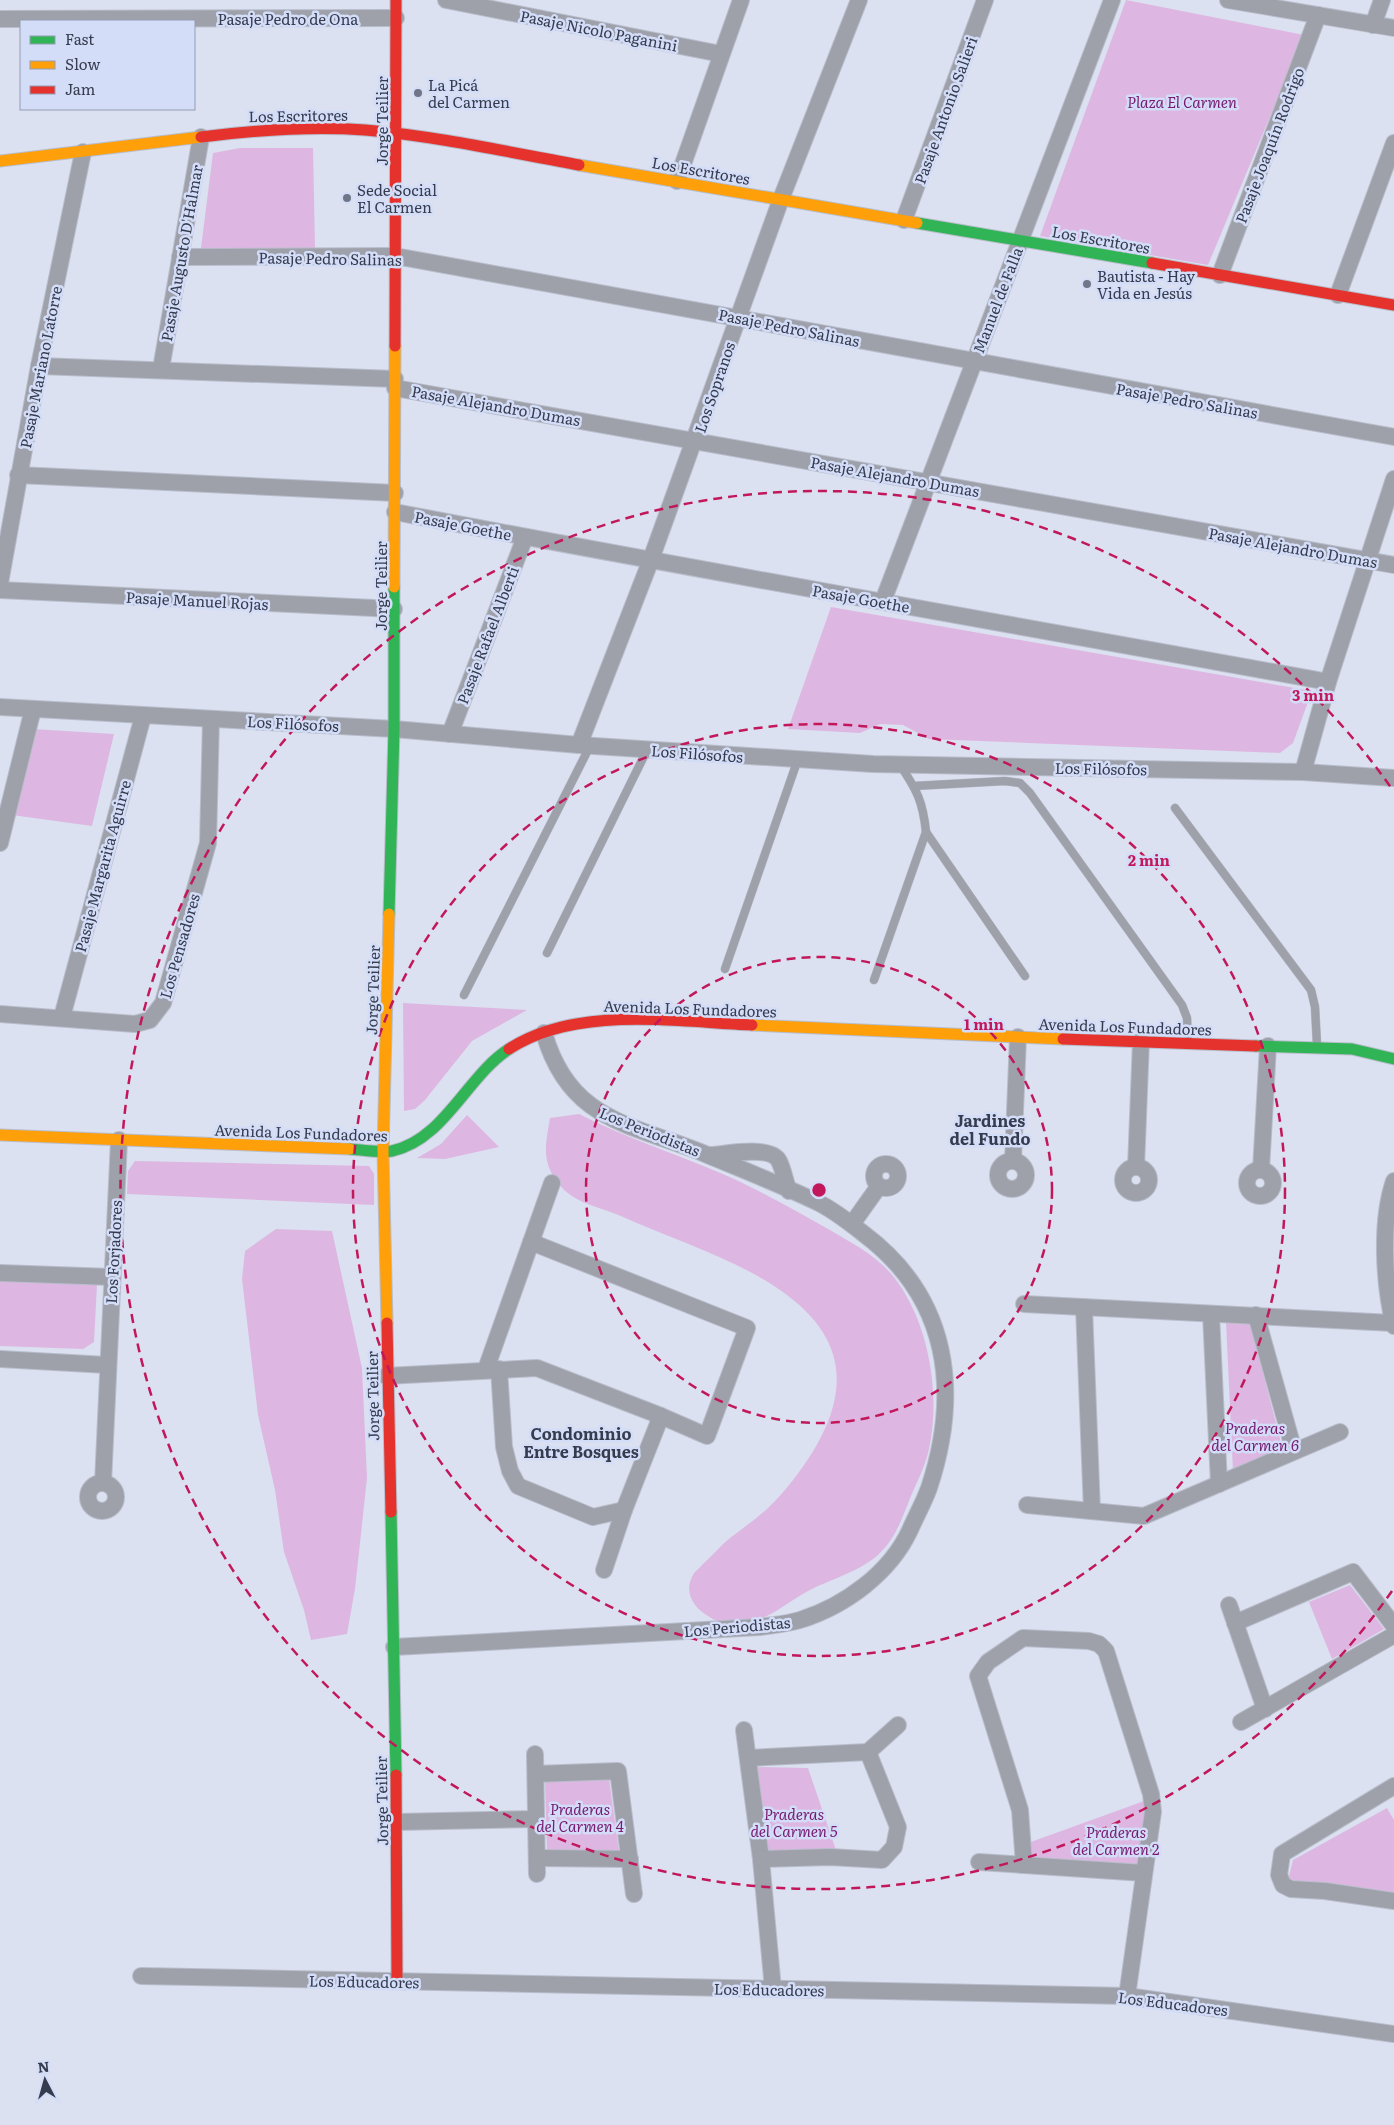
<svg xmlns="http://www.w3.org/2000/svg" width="1394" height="2125" viewBox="0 0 1394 2125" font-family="Literata,serif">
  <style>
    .green { fill: #ddb7e2 }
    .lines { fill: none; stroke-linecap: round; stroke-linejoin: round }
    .lane-casing { stroke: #b8bdcb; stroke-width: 9 }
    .street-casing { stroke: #b8bdcb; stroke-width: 18 }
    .fast-casing { stroke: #b8bdcb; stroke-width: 13 }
    .slow-casing { stroke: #b8bdcb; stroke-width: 13 }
    .jam-casing { stroke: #b8bdcb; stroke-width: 13 }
    .lane { stroke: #9ea0aa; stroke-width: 8 }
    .street { stroke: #9ea0aa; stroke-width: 16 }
    .fast { stroke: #30b455; stroke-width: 11 }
    .slow { stroke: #ff9f0a; stroke-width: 11 }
    .jam { stroke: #e5322d; stroke-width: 11 }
    .ring { fill: none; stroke: #c2185b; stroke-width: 2.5; stroke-dasharray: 9 6 }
    .poi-dot { fill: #707687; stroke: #d3ddf8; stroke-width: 2 }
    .labels { text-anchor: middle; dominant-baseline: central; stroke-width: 5; stroke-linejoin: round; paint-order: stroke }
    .street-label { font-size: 15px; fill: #363c4e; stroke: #d3ddf8 }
    .poi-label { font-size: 15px; fill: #363c4e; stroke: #d3ddf8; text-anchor: start }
    .park-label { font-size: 15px; font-style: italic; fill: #761a70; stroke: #d3ddf8 }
    .neighbourhood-label { font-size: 16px; font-weight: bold; fill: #363c4e; stroke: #d3ddf8 }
    .centre { fill: #c2185b; stroke: #d3ddf8; stroke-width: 2.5 }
    .ring-label { font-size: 15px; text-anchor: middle; font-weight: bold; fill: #c2185b; stroke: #d3ddf8; stroke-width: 5; stroke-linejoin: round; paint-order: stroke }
  </style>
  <rect width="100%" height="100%" fill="#dbe1f0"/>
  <!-- green -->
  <g class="green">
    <polygon points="1126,0 1304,35 1208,265 1040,236"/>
    <polygon points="240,148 313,148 315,248 222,250 201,248 213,153"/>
    <polygon points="831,607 1312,691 1293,743 1280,753 929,739 903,725 880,724 860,733 788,729"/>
    <polygon points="33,729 114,734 92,826 12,815"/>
    <polygon points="403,1003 527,1010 472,1041 425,1100 415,1109 404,1111"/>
    <path d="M579,1114c45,23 92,38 139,58 38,16 75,37 112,58 22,13 47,26 63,46 36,45 48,118 36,173 -4,19 -13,34 -20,52 -8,20 -14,38 -31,54 -22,19 -52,25 -77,40 -23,14 -35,27 -63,27 -12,1 -20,1 -30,-6 -14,-8 -24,-23 -16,-39 3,-7 5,-6 10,-12 10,-9 18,-19 28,-27 13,-10 26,-19 38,-30 17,-16 31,-35 44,-55 40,-65 33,-118 -32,-163 -46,-32 -106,-50 -157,-73 -17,-8 -36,-11 -51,-21 -9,-6 -16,-14 -21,-24 -9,-18 -4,-35 -1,-54z"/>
    <polygon points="467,1115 499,1147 445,1159 417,1158 441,1144"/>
    <polygon points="135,1161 369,1166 374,1174 374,1205 127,1194 128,1171"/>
    <polygon points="276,1229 332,1231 362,1368 367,1478 355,1589 347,1634 311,1640 304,1610 284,1552 275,1490 258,1415 242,1279 245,1251"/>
    <polygon points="0,1279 97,1285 94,1342 83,1349 0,1346"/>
    <polygon points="1226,1322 1250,1323 1283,1450 1233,1471"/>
    <polygon points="1350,1585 1384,1629 1332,1659 1309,1602"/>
    <polygon points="757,1767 808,1768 837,1853 765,1853"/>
    <polygon points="609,1779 619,1851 547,1850 545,1782"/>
    <polygon points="1147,1800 1140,1868 1028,1861 1028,1843"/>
    <polygon points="1387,1808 1394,1820 1394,1894 1288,1880 1293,1860"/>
  </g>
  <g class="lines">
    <!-- lane casing -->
    <g class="lane-casing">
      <g id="lane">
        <polyline points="914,786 1005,781 1020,783 1030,793 1182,1005 1187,1018 1188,1041"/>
        <polyline points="1175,808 1311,990 1315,1007 1317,1045"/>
        <polyline points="926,832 1025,976"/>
        <polyline points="547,953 647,750"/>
        <polyline points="725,969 798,759"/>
        <path d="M874,980l52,-148c-3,-30 -9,-42 -26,-67"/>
        <polyline points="464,995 590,746"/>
      </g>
    </g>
    <!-- street casing -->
    <g class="street-casing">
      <g id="street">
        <polyline points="446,0 721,54"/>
        <polyline points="1228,0 1394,28"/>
        <polyline points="0,19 396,18"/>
        <polyline points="1373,25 1382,0"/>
        <polyline points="677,181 741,0"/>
        <polyline points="904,220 985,0"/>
        <polyline points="180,257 395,256 1394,437"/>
        <polyline points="1220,275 1318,15"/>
        <polyline points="1338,295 1394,143"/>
        <polyline points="39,366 395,379"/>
        <polyline points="161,369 201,137"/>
        <polyline points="395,388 1394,565"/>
        <polyline points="18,475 395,493"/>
        <path d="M395,512c310,60 622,113 933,170"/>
        <polyline points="0,583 39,366 83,152"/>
        <polyline points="0,590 394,609"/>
        <polyline points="883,601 1112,0"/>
        <polyline points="0,707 394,729 579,745 873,764 1303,772 1394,778"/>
        <polyline points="450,734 525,537"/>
        <polyline points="579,745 650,562 781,199 859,0"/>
        <polyline points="1303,772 1328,682 1394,479"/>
        <polyline points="0,843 33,709"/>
        <polyline points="0,1014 135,1024 150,1020 163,1003 208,843 211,719"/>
        <polyline points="62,1017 143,716"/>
        <path d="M711,1155c16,-1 60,-10 68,6 5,10 6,21 10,30"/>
        <polyline points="1013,1161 1018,1037"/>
        <circle cx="1012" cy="1175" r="14"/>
        <circle cx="886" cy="1176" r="12"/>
        <polyline points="1136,1167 1141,1041"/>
        <circle cx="1136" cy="1180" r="13"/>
        <polyline points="1261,1170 1268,1046"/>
        <circle cx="1260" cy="1183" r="13"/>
        <path d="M1394,1181c-14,41 -10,103 0,145"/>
        <polyline points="852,1224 879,1186"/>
        <polyline points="0,1273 112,1277"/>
        <polyline points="1024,1304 1393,1323"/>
        <polyline points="1084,1307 1092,1511"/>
        <polyline points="1211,1314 1219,1484"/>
        <polyline points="1256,1315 1294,1451"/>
        <polyline points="0,1359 107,1365"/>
        <polyline points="486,1369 552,1183"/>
        <polyline points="499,1369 504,1447 510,1471 518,1486 593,1517 624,1510 661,1416"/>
        <polyline points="386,1376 537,1368 661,1416 707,1436 747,1328 531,1242"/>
        <polyline points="103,1483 119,1140"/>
        <circle cx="102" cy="1497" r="14"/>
        <polyline points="1027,1505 1144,1516 1340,1432"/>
        <polyline points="604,1570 624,1510"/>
        <polyline points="1229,1605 1265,1709"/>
        <polyline points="1235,1623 1353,1572 1394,1626"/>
        <path d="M394,1647l366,-20c13,-2 27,-3 40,-7 45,-14 90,-47 110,-90 6,-14 14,-28 19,-42 32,-97 20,-190 -65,-254 -14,-11 -29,-23 -45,-31 -35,-17 -73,-32 -109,-47 -75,-32 -140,-32 -166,-123"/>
        <polyline points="1241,1722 1394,1635"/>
        <polyline points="744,1730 761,1859 773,1989"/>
        <polyline points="535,1754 537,1874"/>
        <polyline points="748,1758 868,1752 898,1725"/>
        <polyline points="536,1774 618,1771 634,1894"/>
        <polyline points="1394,1786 1282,1854 1279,1875 1283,1885 1291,1889 1325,1891 1394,1901"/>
        <polyline points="397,1822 536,1819"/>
        <polyline points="537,1858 630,1859"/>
        <polyline points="761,1859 830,1857 882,1860 894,1847 898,1827 868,1752"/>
        <polyline points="979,1862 1144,1873"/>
        <polyline points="1024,1865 1020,1810 978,1676 988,1662 1023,1638 1089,1641 1099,1644 1106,1651 1151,1794 1153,1812 1127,1996"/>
        <polyline points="141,1976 1127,1996 1394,2034"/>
      </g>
    </g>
    <!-- fast casing -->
    <g class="fast-casing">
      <g id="fast">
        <polyline points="917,223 1152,263"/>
        <polyline points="389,914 394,729 394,587"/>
        <polyline points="1256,1046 1352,1049 1394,1059"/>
        <path d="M350,1149c13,1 30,4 42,2 52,-11 75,-75 117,-102"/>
        <polyline points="391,1512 396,1775"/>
      </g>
    </g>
    <!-- slow casing -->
    <g class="slow-casing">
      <g id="slow">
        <polyline points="0,161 201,137"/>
        <polyline points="579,165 917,223"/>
        <polyline points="394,587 395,346"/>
        <polyline points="752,1025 1063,1039"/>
        <polyline points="0,1135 350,1149"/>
        <polyline points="387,1323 383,1151 389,914"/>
      </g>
    </g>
    <!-- jam casing -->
    <g class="jam-casing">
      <g id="jam">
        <path d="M201,137c55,-7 108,-11 164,-7 71,6 143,22 214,35"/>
        <polyline points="1152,263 1394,305"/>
        <polyline points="395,346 396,0"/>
        <polyline points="1063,1039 1256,1046"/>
        <path d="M509,1049c67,-44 166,-27 243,-24"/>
        <polyline points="387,1323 391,1512"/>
        <polyline points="396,1775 397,1981"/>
      </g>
    </g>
    <!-- lane -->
    <use href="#lane" class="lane"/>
    <!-- street -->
    <use href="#street" class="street"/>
    <!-- fast -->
    <use href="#fast" class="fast"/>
    <!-- slow -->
    <use href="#slow" class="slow"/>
    <!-- jam -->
    <use href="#jam" class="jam"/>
  </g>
  <!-- distance rings -->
  <g class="ring">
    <circle cx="819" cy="1190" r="233"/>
    <circle cx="819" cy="1190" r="466"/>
    <path d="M1392 1591A699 699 0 1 1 1392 789"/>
  </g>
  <!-- markers -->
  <g class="poi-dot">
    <circle cx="418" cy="93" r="5"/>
    <circle cx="347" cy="198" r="5"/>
    <circle cx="1087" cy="284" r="5"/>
  </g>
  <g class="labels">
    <!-- street labels -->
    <g class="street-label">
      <text x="288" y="18">Pasaje Pedro de Ona</text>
      <text transform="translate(599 30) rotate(11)">Pasaje Nicolo Paganini</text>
      <text transform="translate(945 110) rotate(-70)">Pasaje Antonio Salieri</text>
      <text transform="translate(298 115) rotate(-1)">Los Escritores</text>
      <text transform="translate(381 121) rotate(-90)">Jorge Teilier</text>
      <text transform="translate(1269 145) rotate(-69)">Pasaje Joaquín Rodrigo</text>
      <text transform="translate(701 170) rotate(10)">Los Escritores</text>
      <text transform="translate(1101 239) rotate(10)">Los Escritores</text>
      <text transform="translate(181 253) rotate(-80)">Pasaje Augusto D'Halmar</text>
      <text transform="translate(330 258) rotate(1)">Pasaje Pedro Salinas</text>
      <text transform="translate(997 300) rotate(-69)">Manuel de Falla</text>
      <text transform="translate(789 327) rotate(11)">Pasaje Pedro Salinas</text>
      <text transform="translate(40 367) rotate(-79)">Pasaje Mariano Latorre</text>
      <text transform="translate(714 387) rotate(-71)">Los Sopranos</text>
      <text transform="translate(1187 400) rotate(10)">Pasaje Pedro Salinas</text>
      <text transform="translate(496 405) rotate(10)">Pasaje Alejandro Dumas</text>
      <text transform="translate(895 476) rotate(10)">Pasaje Alejandro Dumas</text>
      <text transform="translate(463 525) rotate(11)">Pasaje Goethe</text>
      <text transform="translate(1293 547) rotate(10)">Pasaje Alejandro Dumas</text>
      <text transform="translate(380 586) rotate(-90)">Jorge Teilier</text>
      <text transform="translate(861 598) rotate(10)">Pasaje Goethe</text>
      <text transform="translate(197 600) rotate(3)">Pasaje Manuel Rojas</text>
      <text transform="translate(487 635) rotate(-69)">Pasaje Rafael Alberti</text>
      <text transform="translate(293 723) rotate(3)">Los Filósofos</text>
      <text transform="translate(697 753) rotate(4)">Los Filósofos</text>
      <text transform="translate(1101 768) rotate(1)">Los Filósofos</text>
      <text transform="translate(102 866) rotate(-75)">Pasaje Margarita Aguirre</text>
      <text transform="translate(179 946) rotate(-74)">Los Pensadores</text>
      <text transform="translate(372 990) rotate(-88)">Jorge Teilier</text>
      <text transform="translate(690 1008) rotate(2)">Avenida Los Fundadores</text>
      <text transform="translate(1125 1026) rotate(2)">Avenida Los Fundadores</text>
      <text transform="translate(650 1131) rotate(22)">Los Periodistas</text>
      <text transform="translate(301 1132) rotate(2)">Avenida Los Fundadores</text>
      <text transform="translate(113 1252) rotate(-87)">Los Forjadores</text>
      <text transform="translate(372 1396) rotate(-91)">Jorge Teilier</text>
      <text transform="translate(737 1626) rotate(-5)">Los Periodistas</text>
      <text transform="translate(381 1801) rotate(-91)">Jorge Teilier</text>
      <text transform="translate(364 1981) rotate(1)">Los Educadores</text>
      <text transform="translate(769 1989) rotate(1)">Los Educadores</text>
      <text transform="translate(1173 2003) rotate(7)">Los Educadores</text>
    </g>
    <!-- poi labels -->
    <g class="poi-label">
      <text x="428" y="84">La Picá<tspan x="428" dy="17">del Carmen</tspan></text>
      <text x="357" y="189">Sede Social<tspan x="357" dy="17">El Carmen</tspan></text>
      <text x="1097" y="275">Bautista - Hay<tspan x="1097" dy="17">Vida en Jesús</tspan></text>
    </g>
    <!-- park labels -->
    <g class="park-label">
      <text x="1182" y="101">Plaza El Carmen</text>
      <text x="1255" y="1427">Praderas<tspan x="1255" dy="17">del Carmen 6</tspan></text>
      <text x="580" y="1808">Praderas<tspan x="580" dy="17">del Carmen 4</tspan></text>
      <text x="794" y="1813">Praderas<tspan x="794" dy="17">del Carmen 5</tspan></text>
      <text x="1116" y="1831">Praderas<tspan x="1116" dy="17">del Carmen 2</tspan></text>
    </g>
    <!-- neighbourhood labels -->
    <g class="neighbourhood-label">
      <text x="990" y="1120">Jardines<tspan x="990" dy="18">del Fundo</tspan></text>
      <text x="581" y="1433">Condominio<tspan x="581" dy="18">Entre Bosques</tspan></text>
    </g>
  </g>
  <circle cx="819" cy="1190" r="8" class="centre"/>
  <g class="ring-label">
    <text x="1313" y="701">3 min</text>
    <text x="1149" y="866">2 min</text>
    <text x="984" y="1030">1 min</text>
  </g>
  <!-- legend -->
  <rect x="20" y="20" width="175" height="90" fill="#d3ddf8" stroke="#949db4"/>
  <rect x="30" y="36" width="25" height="8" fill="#30b455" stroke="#949db4"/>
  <text x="65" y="45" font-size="15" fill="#363c4e">Fast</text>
  <rect x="30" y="61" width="25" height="8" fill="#ff9f0a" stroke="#949db4"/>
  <text x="65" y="70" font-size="15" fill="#363c4e">Slow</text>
  <rect x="30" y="86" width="25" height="8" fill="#e5322d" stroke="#949db4"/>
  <text x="65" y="95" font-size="15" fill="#363c4e">Jam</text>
  <!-- north arrow -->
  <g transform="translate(45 2080) rotate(354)" stroke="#d3ddf8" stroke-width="4" paint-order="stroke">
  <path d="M0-4L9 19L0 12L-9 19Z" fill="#363c4e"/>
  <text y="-8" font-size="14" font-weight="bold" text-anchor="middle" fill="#363c4e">N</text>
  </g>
</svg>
